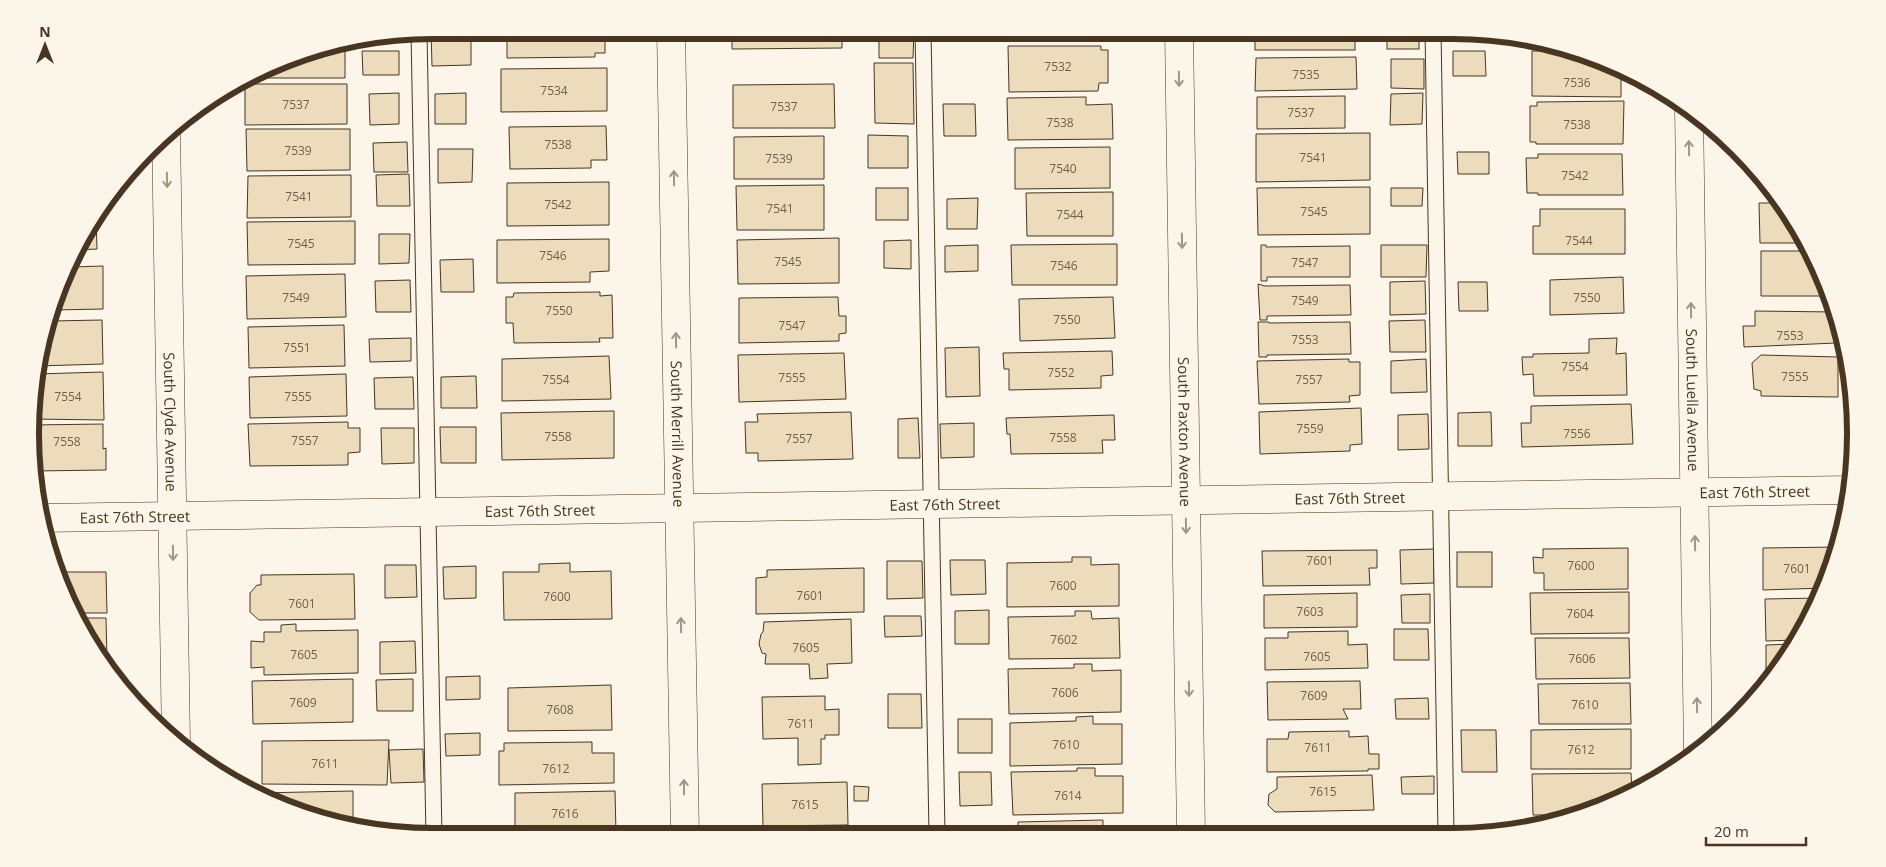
<svg xmlns="http://www.w3.org/2000/svg" width="1886" height="867" viewBox="0 0 1886 867" font-family="'Open Sans',sans-serif">
  <style>
    .building { fill: #ecdcbc; stroke: #4a3520 }
    .lines { fill: none; stroke-linecap: round; stroke-linejoin: round }
    .lane-casing { stroke: #4a3520; stroke-width: 17 }
    .street-casing { stroke: #4a3520; stroke-width: 29 }
    .secondary-casing { stroke: #4a3520; stroke-width: 29 }
    .lane { stroke: #fbf6e9; stroke-width: 15 }
    .street { stroke: #fbf6e9; stroke-width: 28 }
    .secondary { stroke: #fbf6e9; stroke-width: 28 }
    .oneway { stroke: #a29684 }
    .labels { text-anchor: middle; dominant-baseline: central; stroke-width: 4; stroke-linejoin: round; paint-order: stroke }
    .number-label { font-size: 12px; fill: #725f47 }
    .street-label { font-size: 15px; fill: #4a3520; stroke: #fbf6e9 }
    .rim { fill: none; stroke: #4a3520; stroke-width: 6 }
  </style>
  <rect width="100%" height="100%" fill="#fbf6e9"/>
  <!-- building -->
  <g class="building">
    <polygon points="431,30 471,30 471,65 432,66"/>
    <polygon points="507,30 605,30 605,53 595,53 595,57 507,58"/>
    <polygon points="732,30 842,30 842,48 732,49"/>
    <polygon points="879,30 914,30 913,58 879,58"/>
    <polygon points="1000,30 1110,30 1110,37 1000,38"/>
    <rect x="1255" y="30" width="100" height="20"/>
    <rect x="1387" y="30" width="32" height="19"/>
    <polygon points="345,45 345,78 244,78 304,52"/>
    <polygon points="1008,46 1101,46 1101,50 1108,50 1108,83 1099,83 1098,91 1009,92"/>
    <polygon points="362,51 399,51 399,75 363,75"/>
    <polygon points="1453,51 1485,51 1486,76 1453,76"/>
    <polygon points="1532,51 1576,51 1607,61 1621,68 1621,97 1532,96"/>
    <polygon points="1356,57 1357,89 1255,91 1256,58"/>
    <polygon points="1391,59 1424,59 1424,89 1391,88"/>
    <polygon points="874,63 913,63 914,124 875,123"/>
    <polygon points="607,68 607,111 501,112 501,69"/>
    <polygon points="245,84 347,84 347,124 245,125"/>
    <polygon points="834,84 835,128 733,128 733,85"/>
    <polygon points="399,93 399,124 370,125 369,94"/>
    <polygon points="466,93 466,124 435,124 435,94"/>
    <polygon points="1423,93 1422,124 1390,125 1391,94"/>
    <polygon points="1345,96 1345,128 1257,129 1257,97"/>
    <polygon points="1086,97 1086,105 1112,104 1113,139 1008,140 1007,98"/>
    <polygon points="1624,101 1623,144 1536,144 1536,142 1530,142 1530,106 1537,106 1537,102"/>
    <polygon points="943,104 975,104 976,136 944,136"/>
    <polygon points="606,126 607,160 591,160 591,168 510,169 509,127"/>
    <polygon points="246,129 350,129 350,170 247,171"/>
    <polygon points="1370,133 1370,180 1256,182 1256,134"/>
    <polygon points="868,135 908,136 908,168 868,168"/>
    <polygon points="824,136 824,179 734,179 734,137"/>
    <polygon points="407,142 408,172 374,172 373,143"/>
    <polygon points="1110,147 1110,188 1015,189 1015,148"/>
    <polygon points="438,149 473,149 472,182 438,183"/>
    <polygon points="1457,152 1489,152 1489,174 1458,174"/>
    <polygon points="1538,154 1622,154 1623,195 1538,195 1538,193 1527,193 1526,158 1538,158"/>
    <polygon points="409,174 410,206 377,206 376,175"/>
    <polygon points="351,175 351,217 247,218 248,176"/>
    <polygon points="609,182 609,225 507,226 507,183"/>
    <polygon points="824,185 824,230 737,230 736,186"/>
    <polygon points="1370,187 1370,234 1258,235 1257,188"/>
    <rect x="876" y="188" width="32" height="32"/>
    <polygon points="1391,188 1423,188 1422,206 1391,206"/>
    <polygon points="1113,192 1113,236 1027,236 1026,193"/>
    <polygon points="978,198 977,229 947,229 947,199"/>
    <polygon points="1759,203 1783,203 1806,243 1760,243"/>
    <polygon points="1540,209 1625,209 1625,254 1533,254 1533,226 1540,226"/>
    <polygon points="96,217 97,249 77,250 84,232"/>
    <polygon points="355,221 355,264 248,265 247,222"/>
    <polygon points="379,234 410,234 409,263 379,264"/>
    <polygon points="839,238 839,283 738,284 737,240"/>
    <polygon points="609,239 609,271 590,272 590,282 497,283 497,240"/>
    <polygon points="911,240 911,269 884,268 884,241"/>
    <polygon points="1117,244 1117,285 1012,285 1011,245"/>
    <polygon points="978,245 978,271 945,272 945,246"/>
    <polygon points="1261,245 1266,245 1266,247 1350,246 1350,277 1267,277 1267,281 1261,281"/>
    <polygon points="1381,245 1427,245 1426,277 1381,277"/>
    <polygon points="1761,251 1810,251 1825,279 1830,296 1761,296"/>
    <polygon points="473,259 474,292 441,292 440,260"/>
    <polygon points="103,266 103,309 55,310 71,267"/>
    <polygon points="345,274 346,317 247,319 246,276"/>
    <polygon points="1623,277 1624,313 1550,315 1550,280"/>
    <polygon points="410,280 411,312 376,312 375,281"/>
    <polygon points="1425,281 1426,314 1390,315 1390,282"/>
    <polygon points="1458,282 1487,282 1488,311 1459,311"/>
    <polygon points="1258,284 1265,286 1350,285 1351,315 1267,316 1267,320 1260,320"/>
    <polygon points="600,292 600,296 612,295 613,338 599,338 600,342 514,343 513,323 506,323 506,297 513,297 514,293"/>
    <polygon points="838,297 839,316 846,316 846,333 839,334 839,341 739,343 739,298"/>
    <polygon points="1113,297 1115,338 1020,341 1019,299"/>
    <polygon points="1755,311 1835,312 1836,343 1744,347 1743,326 1755,326"/>
    <polygon points="102,320 103,364 37,366 38,355 51,321"/>
    <polygon points="1425,320 1426,352 1390,352 1389,321"/>
    <polygon points="1258,322 1269,322 1269,323 1350,322 1351,354 1267,355 1267,357 1259,357"/>
    <polygon points="344,325 345,366 249,368 248,327"/>
    <polygon points="411,338 411,361 370,362 369,339"/>
    <polygon points="1617,338 1616,354 1626,353 1627,395 1534,396 1533,374 1523,375 1522,357 1533,357 1533,354 1589,353 1589,339"/>
    <polygon points="979,347 980,396 946,397 945,348"/>
    <polygon points="1112,351 1113,375 1101,376 1101,388 1009,390 1009,369 1004,369 1003,353"/>
    <polygon points="844,353 846,399 739,402 738,355"/>
    <polygon points="1761,355 1838,357 1838,397 1761,396 1761,391 1754,389 1752,363"/>
    <polygon points="609,356 611,399 502,401 502,359"/>
    <polygon points="1349,359 1349,362 1360,362 1360,395 1349,396 1350,402 1259,404 1257,361"/>
    <polygon points="1426,359 1427,392 1391,393 1391,361"/>
    <polygon points="103,372 104,420 31,419 36,374"/>
    <polygon points="346,374 347,416 250,418 249,377"/>
    <polygon points="476,376 477,408 441,408 441,377"/>
    <polygon points="413,377 414,409 375,409 374,378"/>
    <polygon points="1631,404 1633,444 1522,447 1521,423 1531,423 1531,406"/>
    <polygon points="1361,408 1362,444 1350,445 1350,451 1260,454 1259,412"/>
    <polygon points="614,411 614,458 502,460 501,413"/>
    <polygon points="851,412 853,459 758,461 758,453 746,453 745,422 758,422 757,414"/>
    <polygon points="1491,412 1492,446 1458,446 1458,413"/>
    <polygon points="1428,414 1429,449 1398,450 1398,415"/>
    <polygon points="1114,415 1115,440 1102,440 1103,453 1011,454 1010,434 1007,434 1006,418"/>
    <polygon points="918,418 920,458 898,458 898,419"/>
    <polygon points="348,422 348,428 360,428 360,452 348,453 348,465 250,466 248,424"/>
    <polygon points="974,423 974,457 941,458 940,424"/>
    <polygon points="103,424 103,449 106,448 106,470 34,471 31,425"/>
    <polygon points="440,427 476,427 476,463 441,463"/>
    <polygon points="381,428 414,428 414,463 382,464"/>
    <polygon points="1838,547 1825,588 1763,590 1763,548"/>
    <polygon points="1628,548 1628,589 1544,590 1544,573 1534,573 1533,557 1543,558 1543,549"/>
    <polygon points="1434,549 1434,583 1401,584 1400,550"/>
    <polygon points="1377,550 1377,568 1369,568 1370,585 1263,586 1262,551"/>
    <rect x="1457" y="552" width="35" height="35"/>
    <polygon points="1072,557 1091,557 1091,565 1119,564 1119,606 1007,607 1007,563 1072,562"/>
    <polygon points="950,560 985,560 986,594 951,595"/>
    <polygon points="887,561 922,561 923,598 887,599"/>
    <polygon points="570,563 570,572 611,571 612,619 504,620 503,572 539,572 539,564"/>
    <polygon points="385,565 416,565 417,597 385,598"/>
    <polygon points="476,566 476,598 444,599 443,567"/>
    <polygon points="864,568 864,612 756,614 756,578 767,577 767,570"/>
    <polygon points="60,572 106,572 107,613 76,613"/>
    <polygon points="354,574 355,619 259,620 250,612 250,593 257,585 261,585 261,575"/>
    <polygon points="1629,592 1629,633 1531,634 1530,593"/>
    <polygon points="1357,593 1357,627 1264,628 1264,595"/>
    <polygon points="1430,594 1430,623 1402,623 1401,595"/>
    <polygon points="1819,598 1795,640 1766,641 1765,599"/>
    <polygon points="989,610 989,644 955,644 955,611"/>
    <polygon points="1075,611 1091,611 1092,619 1119,618 1120,658 1009,659 1008,617 1075,616"/>
    <polygon points="884,616 921,616 922,636 885,637"/>
    <polygon points="78,618 106,618 107,658 103,658 84,635"/>
    <polygon points="851,619 852,663 827,664 828,678 810,679 809,664 765,664 766,654 762,653 759,644 761,634 763,632 764,622"/>
    <polygon points="296,624 296,631 358,630 358,673 264,675 264,667 251,668 251,641 264,642 264,632 281,632 281,625"/>
    <polygon points="1394,629 1428,629 1429,660 1394,660"/>
    <polygon points="1348,631 1348,645 1367,644 1368,668 1265,670 1265,638 1288,638 1288,632"/>
    <polygon points="1535,638 1629,638 1630,678 1536,679"/>
    <polygon points="415,641 416,673 380,674 380,642"/>
    <polygon points="1793,644 1773,679 1766,685 1766,645"/>
    <polygon points="1074,664 1092,664 1092,671 1121,670 1121,712 1009,714 1008,669 1074,668"/>
    <polygon points="480,676 480,699 446,700 446,677"/>
    <polygon points="353,679 353,722 253,724 252,681"/>
    <polygon points="413,679 413,711 377,711 376,680"/>
    <polygon points="1360,681 1361,709 1343,709 1348,719 1268,720 1267,682"/>
    <polygon points="1630,683 1631,724 1539,724 1538,684"/>
    <polygon points="611,685 612,730 508,731 508,688"/>
    <polygon points="888,694 921,694 922,728 888,728"/>
    <polygon points="825,696 825,710 839,709 839,735 825,735 825,739 821,739 821,764 798,765 798,738 763,739 762,697"/>
    <polygon points="1428,698 1429,719 1396,719 1395,699"/>
    <polygon points="1093,716 1093,724 1122,724 1122,764 1010,766 1010,723 1076,721 1076,717"/>
    <rect x="958" y="719" width="34" height="34"/>
    <polygon points="1631,729 1631,769 1531,769 1531,730"/>
    <polygon points="1461,730 1496,730 1497,772 1462,772"/>
    <polygon points="1349,731 1349,737 1368,736 1369,754 1379,754 1379,769 1368,769 1368,771 1267,772 1267,739 1288,739 1289,732"/>
    <polygon points="480,733 480,755 446,756 445,734"/>
    <polygon points="389,740 387,785 262,784 262,741"/>
    <polygon points="592,742 592,753 614,753 614,783 499,785 499,751 504,751 504,743"/>
    <polygon points="423,749 424,782 391,783 389,750"/>
    <polygon points="1077,768 1095,768 1095,776 1123,776 1123,813 1013,815 1011,772 1077,771"/>
    <polygon points="959,772 991,772 992,805 960,806"/>
    <polygon points="1631,773 1632,792 1607,806 1576,815 1533,815 1532,774"/>
    <polygon points="1372,775 1374,810 1275,812 1268,805 1269,794 1277,789 1277,777"/>
    <polygon points="1434,776 1434,794 1402,794 1401,777"/>
    <polygon points="847,782 848,825 763,826 762,784"/>
    <polygon points="854,786 869,787 868,801 854,801"/>
    <polygon points="353,791 353,826 345,826 279,806 258,793"/>
    <polygon points="615,791 616,833 515,835 515,793"/>
    <polygon points="1532,818 1563,818 1532,826"/>
    <polygon points="1103,820 1103,830 1123,830 1123,835 1018,835 1018,822"/>
    <polygon points="418,830 418,836 382,832 382,831"/>
  </g>
  <g class="lines">
    <!-- lane casing -->
    <g class="lane-casing">
      <g id="lane">
        <polyline points="923,30 937,835"/>
        <polyline points="1433,30 1446,834"/>
        <polyline points="419,32 434,837"/>
      </g>
    </g>
    <!-- street casing -->
    <g class="street-casing">
      <g id="street">
        <path id="s1" d="M671,30l14,806"/>
        <path id="s2" d="M1179,30l12,805"/>
        <path id="s3" d="M1689,108l9,646"/>
        <path id="s4" d="M166,131l10,611"/>
      </g>
    </g>
    <!-- secondary casing -->
    <g class="secondary-casing">
      <g id="secondary">
        <path id="s5" d="M40,518l1810,-28"/>
      </g>
    </g>
    <!-- lane -->
    <use href="#lane" class="lane"/>
    <!-- street -->
    <use href="#street" class="street"/>
    <!-- secondary -->
    <use href="#secondary" class="secondary"/>
  </g>
  <!-- one-way arrows -->
  <defs><path id="oneway-shaft" d="M-6 0H5M1.5-3L5.5 0L1.5 3" fill="none" stroke-width="1.6" stroke-linecap="round" stroke-linejoin="round" transform="scale(1.25)"/></defs>
  <g class="oneway">
    <use href="#oneway-shaft" transform="translate(1179 79) rotate(89)"/>
    <use href="#oneway-shaft" transform="translate(1689 148) rotate(-91)"/>
    <use href="#oneway-shaft" transform="translate(674 178) rotate(-91)"/>
    <use href="#oneway-shaft" transform="translate(167 180) rotate(89)"/>
    <use href="#oneway-shaft" transform="translate(1182 241) rotate(89)"/>
    <use href="#oneway-shaft" transform="translate(1691 310) rotate(-91)"/>
    <use href="#oneway-shaft" transform="translate(676 340) rotate(-91)"/>
    <use href="#oneway-shaft" transform="translate(1186 526) rotate(89)"/>
    <use href="#oneway-shaft" transform="translate(1695 543) rotate(-91)"/>
    <use href="#oneway-shaft" transform="translate(173 553) rotate(89)"/>
    <use href="#oneway-shaft" transform="translate(681 625) rotate(-91)"/>
    <use href="#oneway-shaft" transform="translate(1189 689) rotate(89)"/>
    <use href="#oneway-shaft" transform="translate(1697 705) rotate(-91)"/>
    <use href="#oneway-shaft" transform="translate(684 787) rotate(-91)"/>
  </g>
  <g class="labels">
    <!-- number labels -->
    <g class="number-label">
      <text x="1058" y="66">7532</text>
      <text x="1306" y="74">7535</text>
      <text x="1577" y="82">7536</text>
      <text x="554" y="90">7534</text>
      <text x="296" y="104">7537</text>
      <text x="784" y="106">7537</text>
      <text x="1301" y="112">7537</text>
      <text x="1060" y="122">7538</text>
      <text x="1577" y="124">7538</text>
      <text x="558" y="144">7538</text>
      <text x="298" y="150">7539</text>
      <text x="1313" y="157">7541</text>
      <text x="779" y="158">7539</text>
      <text x="1063" y="168">7540</text>
      <text x="1575" y="175">7542</text>
      <text x="299" y="196">7541</text>
      <text x="558" y="204">7542</text>
      <text x="780" y="208">7541</text>
      <text x="1314" y="211">7545</text>
      <text x="1070" y="214">7544</text>
      <text x="1579" y="240">7544</text>
      <text x="301" y="243">7545</text>
      <text x="553" y="255">7546</text>
      <text x="788" y="261">7545</text>
      <text x="1305" y="262">7547</text>
      <text x="1064" y="265">7546</text>
      <text x="296" y="297">7549</text>
      <text x="1587" y="297">7550</text>
      <text x="1305" y="300">7549</text>
      <text x="559" y="310">7550</text>
      <text x="1067" y="319">7550</text>
      <text x="792" y="325">7547</text>
      <text x="1790" y="335">7553</text>
      <text x="1305" y="339">7553</text>
      <text x="297" y="347">7551</text>
      <text x="1575" y="366">7554</text>
      <text x="1061" y="372">7552</text>
      <text x="1795" y="376">7555</text>
      <text x="792" y="377">7555</text>
      <text x="556" y="379">7554</text>
      <text x="1309" y="379">7557</text>
      <text x="68" y="396">7554</text>
      <text x="298" y="396">7555</text>
      <text x="1310" y="428">7559</text>
      <text x="1577" y="433">7556</text>
      <text x="558" y="436">7558</text>
      <text x="1063" y="437">7558</text>
      <text x="799" y="438">7557</text>
      <text x="305" y="440">7557</text>
      <text x="67" y="441">7558</text>
      <text x="1320" y="560">7601</text>
      <text x="1581" y="565">7600</text>
      <text x="1797" y="568">7601</text>
      <text x="1063" y="585">7600</text>
      <text x="810" y="595">7601</text>
      <text x="557" y="596">7600</text>
      <text x="302" y="603">7601</text>
      <text x="1310" y="611">7603</text>
      <text x="1580" y="613">7604</text>
      <text x="1064" y="639">7602</text>
      <text x="806" y="647">7605</text>
      <text x="304" y="654">7605</text>
      <text x="1317" y="656">7605</text>
      <text x="1582" y="658">7606</text>
      <text x="1065" y="692">7606</text>
      <text x="1314" y="695">7609</text>
      <text x="303" y="702">7609</text>
      <text x="1585" y="704">7610</text>
      <text x="560" y="709">7608</text>
      <text x="801" y="723">7611</text>
      <text x="1066" y="744">7610</text>
      <text x="1318" y="747">7611</text>
      <text x="1581" y="749">7612</text>
      <text x="325" y="763">7611</text>
      <text x="556" y="768">7612</text>
      <text x="1323" y="791">7615</text>
      <text x="1068" y="795">7614</text>
      <text x="805" y="804">7615</text>
      <text x="565" y="813">7616</text>
    </g>
    <!-- street labels -->
    <g class="street-label">
      <text stroke="none"><textPath href="#s3" startOffset="292">South Luella Avenue</textPath></text>
      <text stroke="none"><textPath href="#s4" startOffset="291">South Clyde Avenue</textPath></text>
      <text stroke="none"><textPath href="#s2" startOffset="402">South Paxton Avenue</textPath></text>
      <text stroke="none"><textPath href="#s1" startOffset="404">South Merrill Avenue</textPath></text>
      <text stroke="none"><textPath href="#s5" startOffset="1715">East 76th Street</textPath></text>
      <text stroke="none"><textPath href="#s5" startOffset="1310">East 76th Street</textPath></text>
      <text stroke="none"><textPath href="#s5" startOffset="905">East 76th Street</textPath></text>
      <text stroke="none"><textPath href="#s5" startOffset="500">East 76th Street</textPath></text>
      <text stroke="none"><textPath href="#s5" startOffset="95">East 76th Street</textPath></text>
    </g>
  </g>
  <!-- crop -->
  <path d="M0 0H1886V867H0ZM433 39H1453A394 394 0 0 1 1847 433V434A394 394 0 0 1 1453 828H433A394 394 0 0 1 39 434V433A394 394 0 0 1 433 39Z" fill="#fbf6e9" fill-rule="evenodd"/>
  <path class="rim" d="M433 39H1453A394 394 0 0 1 1847 433V434A394 394 0 0 1 1453 828H433A394 394 0 0 1 39 434V433A394 394 0 0 1 433 39Z"/>
  <!-- north arrow -->
  <g transform="translate(45 45)" stroke="#fbf6e9" stroke-width="4" paint-order="stroke">
  <path d="M0-4L9 19L0 12L-9 19Z" fill="#4a3520"/>
  <text y="-8" font-size="14" font-weight="bold" text-anchor="middle" fill="#4a3520">N</text>
  </g>
  <!-- scale -->
  <path d="M1706 837v8h100v-8" fill="none" stroke="#4a3520" stroke-width="2.5"/>
  <text x="1714" y="837" font-size="15" fill="#4a3520" stroke="#fbf6e9" stroke-width="4" paint-order="stroke">20 m</text>
</svg>
